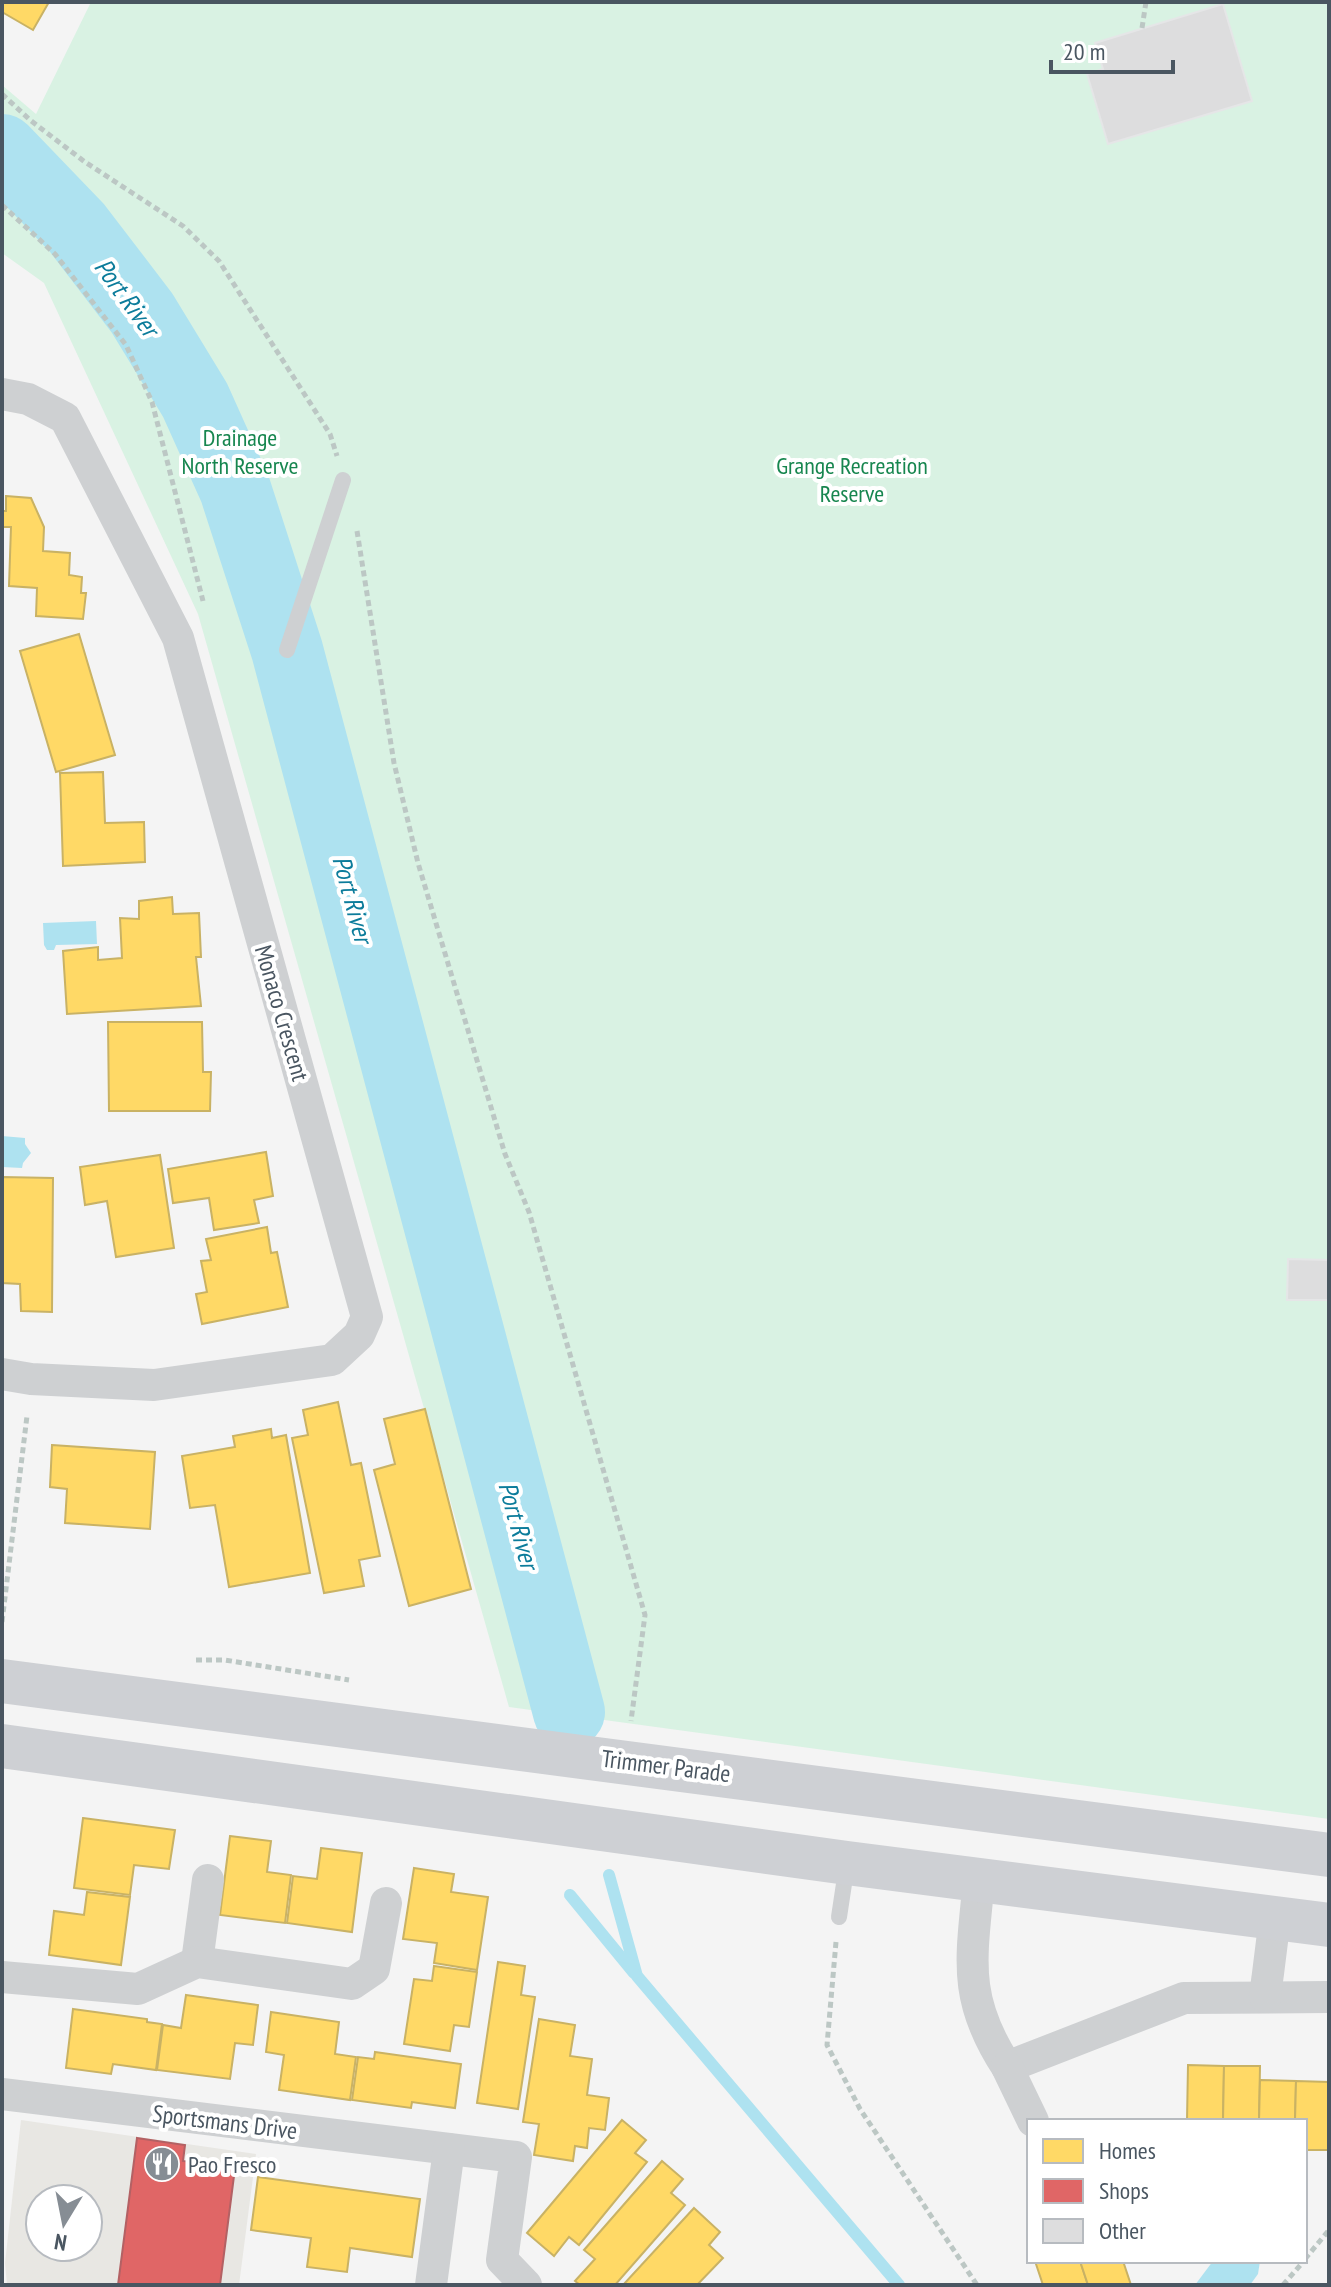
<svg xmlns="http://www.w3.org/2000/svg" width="1331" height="2287" viewBox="0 0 1331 2287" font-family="'PT Sans Narrow',sans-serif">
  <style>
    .commercial { fill: #e8e7e3; fill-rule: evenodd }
    .green { fill: #d9f2e3 }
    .water { fill: #aee2f0 }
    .homes { fill: #ffd966; stroke: #c9b264; stroke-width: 2 }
    .shops { fill: #e06666; stroke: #b36164; stroke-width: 2 }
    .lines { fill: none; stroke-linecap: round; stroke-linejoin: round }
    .stream { stroke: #aee2f0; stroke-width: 12 }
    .river { stroke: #aee2f0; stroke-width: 72 }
    .building { fill: #ddddde; stroke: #e5e6e7; stroke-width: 2 }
    .path { stroke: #bcc7c4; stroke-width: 5; stroke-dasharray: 6 4; stroke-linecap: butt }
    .lane { stroke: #ced0d2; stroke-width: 16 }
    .street { stroke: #ced0d2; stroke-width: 32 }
    .secondary { stroke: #ced0d4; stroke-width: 44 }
    .labels { text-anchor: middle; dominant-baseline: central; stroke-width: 8; stroke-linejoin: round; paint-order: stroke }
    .park-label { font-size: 24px; fill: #17864f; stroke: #fff }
    .street-label { font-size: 24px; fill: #4a5661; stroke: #fff }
    .poi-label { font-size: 24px; fill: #4a5661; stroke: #fff; text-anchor: start }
    .water-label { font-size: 26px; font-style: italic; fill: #0c7c9b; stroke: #fff }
  </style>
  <rect width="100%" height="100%" fill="#f4f4f4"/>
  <!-- commercial -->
  <path class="commercial" d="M21,2120l235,34 -17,131h-232l-2,-22zM40,2199h48v48h-48z"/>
  <!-- green -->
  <polygon class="green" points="91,2 1329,2 1329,1819 509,1707 198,614 44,283 2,253 2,85 36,114"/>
  <!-- water -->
  <g class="water">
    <polygon points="96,921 97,944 56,945 54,950 47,950 44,945 43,923"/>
    <polygon points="2,1136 25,1138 25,1144 31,1153 23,1163 22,1168 2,1167"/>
    <polygon points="1213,2261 1260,2261 1258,2274 1250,2285 1195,2285"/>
  </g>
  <!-- homes -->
  <g class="homes">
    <polygon points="2,2 49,2 33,30 2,12"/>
    <polygon points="6,496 31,498 44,527 43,551 70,553 69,575 82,577 81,593 86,593 83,619 36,616 37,588 9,586 11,527 2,527 2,511 6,511"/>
    <polygon points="79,634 115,755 56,772 20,651"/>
    <polygon points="103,772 105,823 144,822 145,862 63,866 60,773"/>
    <polygon points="172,897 173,914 199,913 201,957 196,957 201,1006 67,1014 63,951 98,947 98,960 122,958 120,918 139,919 139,901"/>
    <polygon points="108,1022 202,1022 203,1072 211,1072 210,1111 109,1111"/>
    <polygon points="266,1152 273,1196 254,1200 259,1223 214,1230 209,1198 173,1203 168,1169"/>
    <polygon points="160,1155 174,1248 116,1257 107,1201 85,1205 80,1167"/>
    <polygon points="2,1177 53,1178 52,1312 21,1311 20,1284 2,1283"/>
    <polygon points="267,1227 271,1253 277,1252 288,1307 202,1324 196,1294 207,1292 201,1261 211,1260 206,1239"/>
    <polygon points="338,1402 351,1465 361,1463 380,1556 359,1560 364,1586 324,1593 292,1438 308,1435 303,1410"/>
    <polygon points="425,1409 471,1589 409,1606 374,1470 395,1464 384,1419"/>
    <polygon points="271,1429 272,1438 286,1435 310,1573 229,1587 215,1505 190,1508 182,1456 235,1447 233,1436"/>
    <polygon points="52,1445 155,1452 150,1529 65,1523 67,1489 50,1487"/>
    <polygon points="83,1818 175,1830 169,1869 134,1865 130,1895 74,1888"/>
    <polygon points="230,1836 271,1841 267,1872 291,1875 285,1923 220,1915"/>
    <polygon points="321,1848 362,1853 352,1932 287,1923 293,1876 317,1879"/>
    <polygon points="414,1868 454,1874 451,1892 488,1897 477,1970 434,1963 437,1943 403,1939"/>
    <polygon points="87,1892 130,1897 121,1965 49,1955 54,1911 84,1915"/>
    <polygon points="498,1962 525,1966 521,1995 535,1997 518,2109 477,2103"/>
    <polygon points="434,1966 477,1972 469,2027 454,2025 450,2051 404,2044 414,1979 432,1981"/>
    <polygon points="186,1995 258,2005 253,2045 235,2043 230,2079 157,2070 163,2025 181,2028"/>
    <polygon points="73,2009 147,2019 147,2022 162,2024 156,2070 113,2064 111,2074 66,2068"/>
    <polygon points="271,2012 339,2022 335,2054 356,2057 350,2100 279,2090 284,2055 266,2052"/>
    <polygon points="539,2019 575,2025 570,2056 592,2059 587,2095 609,2098 605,2130 589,2128 587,2148 575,2146 573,2161 534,2155 539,2124 523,2122"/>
    <polygon points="375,2052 461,2064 455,2108 412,2102 411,2108 352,2100 358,2057 374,2059"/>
    <polygon points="1188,2065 1224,2066 1223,2121 1187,2121"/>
    <polygon points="1224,2066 1260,2066 1259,2121 1223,2121"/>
    <polygon points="1260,2080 1296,2081 1295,2121 1259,2121"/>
    <polygon points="1296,2081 1329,2082 1328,2150 1305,2150 1305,2121 1295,2121"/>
    <polygon points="622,2120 646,2140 635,2153 647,2162 579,2245 569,2237 554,2256 527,2233"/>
    <polygon points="662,2161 683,2179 671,2193 685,2205 615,2285 580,2285 575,2281 595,2259 584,2250"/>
    <polygon points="258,2177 420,2199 412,2257 350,2248 347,2272 307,2267 311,2238 251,2230"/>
    <polygon points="694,2208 720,2232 709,2245 723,2258 697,2285 623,2285"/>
    <polygon points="1035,2261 1080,2261 1088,2285 1043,2285"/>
    <polygon points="1080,2261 1123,2261 1131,2285 1088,2285"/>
  </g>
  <!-- shops -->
  <polygon class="shops" points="137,2138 185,2145 183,2161 235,2168 220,2285 118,2285"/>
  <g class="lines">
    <!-- stream -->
    <g class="stream">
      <polyline points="609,1875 637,1976 899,2285"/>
      <polyline points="570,1895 634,1973"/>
    </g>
    <!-- river -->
    <polyline class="river" points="2,150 77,228 142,313 195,400 235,489 287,650 569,1712"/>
  </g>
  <!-- building -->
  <g class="building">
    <polygon points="1223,4 1252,101 1108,144 1087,74 1103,69 1095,43"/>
    <polygon points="1288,1259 1329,1260 1329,1300 1287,1300"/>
  </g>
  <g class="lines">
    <!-- path -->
    <g class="path">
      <polyline points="1142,28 1146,2"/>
      <polyline points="2,94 30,120 85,162 183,226 219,261 330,434 337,456"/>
      <polyline points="2,205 55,254 126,345 152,402 203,601"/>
      <polyline points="357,531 394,763 418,863 505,1154 529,1212 645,1615 631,1721"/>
      <polyline points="2,1622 27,1416"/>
      <polyline points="196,1660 225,1660 349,1680"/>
      <polyline points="836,1942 827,2045 860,2109 977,2285"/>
      <polyline points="1305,2259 1329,2230"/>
      <polyline points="1283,2285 1304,2261"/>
    </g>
    <!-- lane -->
    <g class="lane">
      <polyline points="287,650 343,480"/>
      <polyline points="839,1917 847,1864"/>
    </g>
    <!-- street -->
    <g class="street">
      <polyline points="2,394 28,399 65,418 178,638 367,1317 359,1335 332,1360 154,1385 31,1379 2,1374"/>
      <path d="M979,1879c-7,78 -18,118 28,188l177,-69 145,-1"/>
      <polyline points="197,1962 208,1880"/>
      <polyline points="2,1977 138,1989 197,1962 352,1984 374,1969 386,1903"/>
      <polyline points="1265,1997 1275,1918"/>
      <polyline points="1007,2067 1033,2121"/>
      <polyline points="2,2094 516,2157 502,2260 526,2285"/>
      <polyline points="431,2285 449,2149"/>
    </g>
    <!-- secondary -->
    <g class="secondary">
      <polyline points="2,1681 1329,1855"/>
      <polyline points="2,1746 847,1863 1329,1925"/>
    </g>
  </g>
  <!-- icons -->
  <defs>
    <g id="restaurant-disc" transform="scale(1.8)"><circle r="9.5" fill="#868d94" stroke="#fff"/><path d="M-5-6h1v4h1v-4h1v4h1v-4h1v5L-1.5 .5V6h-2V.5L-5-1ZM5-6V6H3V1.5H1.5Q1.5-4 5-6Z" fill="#fff"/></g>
  </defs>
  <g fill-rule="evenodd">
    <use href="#restaurant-disc" x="162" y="2164"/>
  </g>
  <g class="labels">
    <!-- park labels -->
    <g class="park-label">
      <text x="240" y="437">Drainage<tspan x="240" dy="28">North Reserve</tspan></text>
      <text x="852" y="465">Grange Recreation<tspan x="852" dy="28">Reserve</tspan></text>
    </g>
    <!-- street labels -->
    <g class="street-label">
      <text transform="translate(282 1013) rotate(74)">Monaco Crescent</text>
      <text transform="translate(666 1766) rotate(7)">Trimmer Parade</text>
      <text transform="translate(225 2122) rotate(7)">Sportsmans Drive</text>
    </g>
    <!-- poi labels -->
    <g class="poi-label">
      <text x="188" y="2164">Pao Fresco</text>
    </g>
    <!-- water labels -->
    <g class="water-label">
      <text transform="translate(127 297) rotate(54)">Port River</text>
      <text transform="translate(353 899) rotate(75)">Port River</text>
      <text transform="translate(519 1525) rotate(75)">Port River</text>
    </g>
  </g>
  <!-- border -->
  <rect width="1331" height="2287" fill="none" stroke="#4a5661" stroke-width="8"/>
  <!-- legend -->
  <rect x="1027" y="2119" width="280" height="144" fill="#ffffff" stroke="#b7bbc0" stroke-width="2"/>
  <rect x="1043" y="2139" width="40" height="24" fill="#ffd966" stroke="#b7bbc0" stroke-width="2"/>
  <text x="1099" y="2159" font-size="24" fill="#4a5661">Homes</text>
  <rect x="1043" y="2179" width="40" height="24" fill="#e06666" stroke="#b7bbc0" stroke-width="2"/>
  <text x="1099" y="2199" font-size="24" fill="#4a5661">Shops</text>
  <rect x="1043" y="2219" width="40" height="24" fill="#ddddde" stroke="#b7bbc0" stroke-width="2"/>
  <text x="1099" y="2239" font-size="24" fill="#4a5661">Other</text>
  <!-- north arrow -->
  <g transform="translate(64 2223) rotate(190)"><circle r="38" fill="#ffffff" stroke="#b7bbc0" stroke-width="2"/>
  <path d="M0-6L14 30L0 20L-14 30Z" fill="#868d94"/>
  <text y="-12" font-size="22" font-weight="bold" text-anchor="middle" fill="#4a5661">N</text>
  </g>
  <!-- scale -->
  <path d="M1051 60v12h122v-12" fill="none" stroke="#4a5661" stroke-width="4"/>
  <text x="1063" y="60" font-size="24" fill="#4a5661" stroke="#ffffff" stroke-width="6" paint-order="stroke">20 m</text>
</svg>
